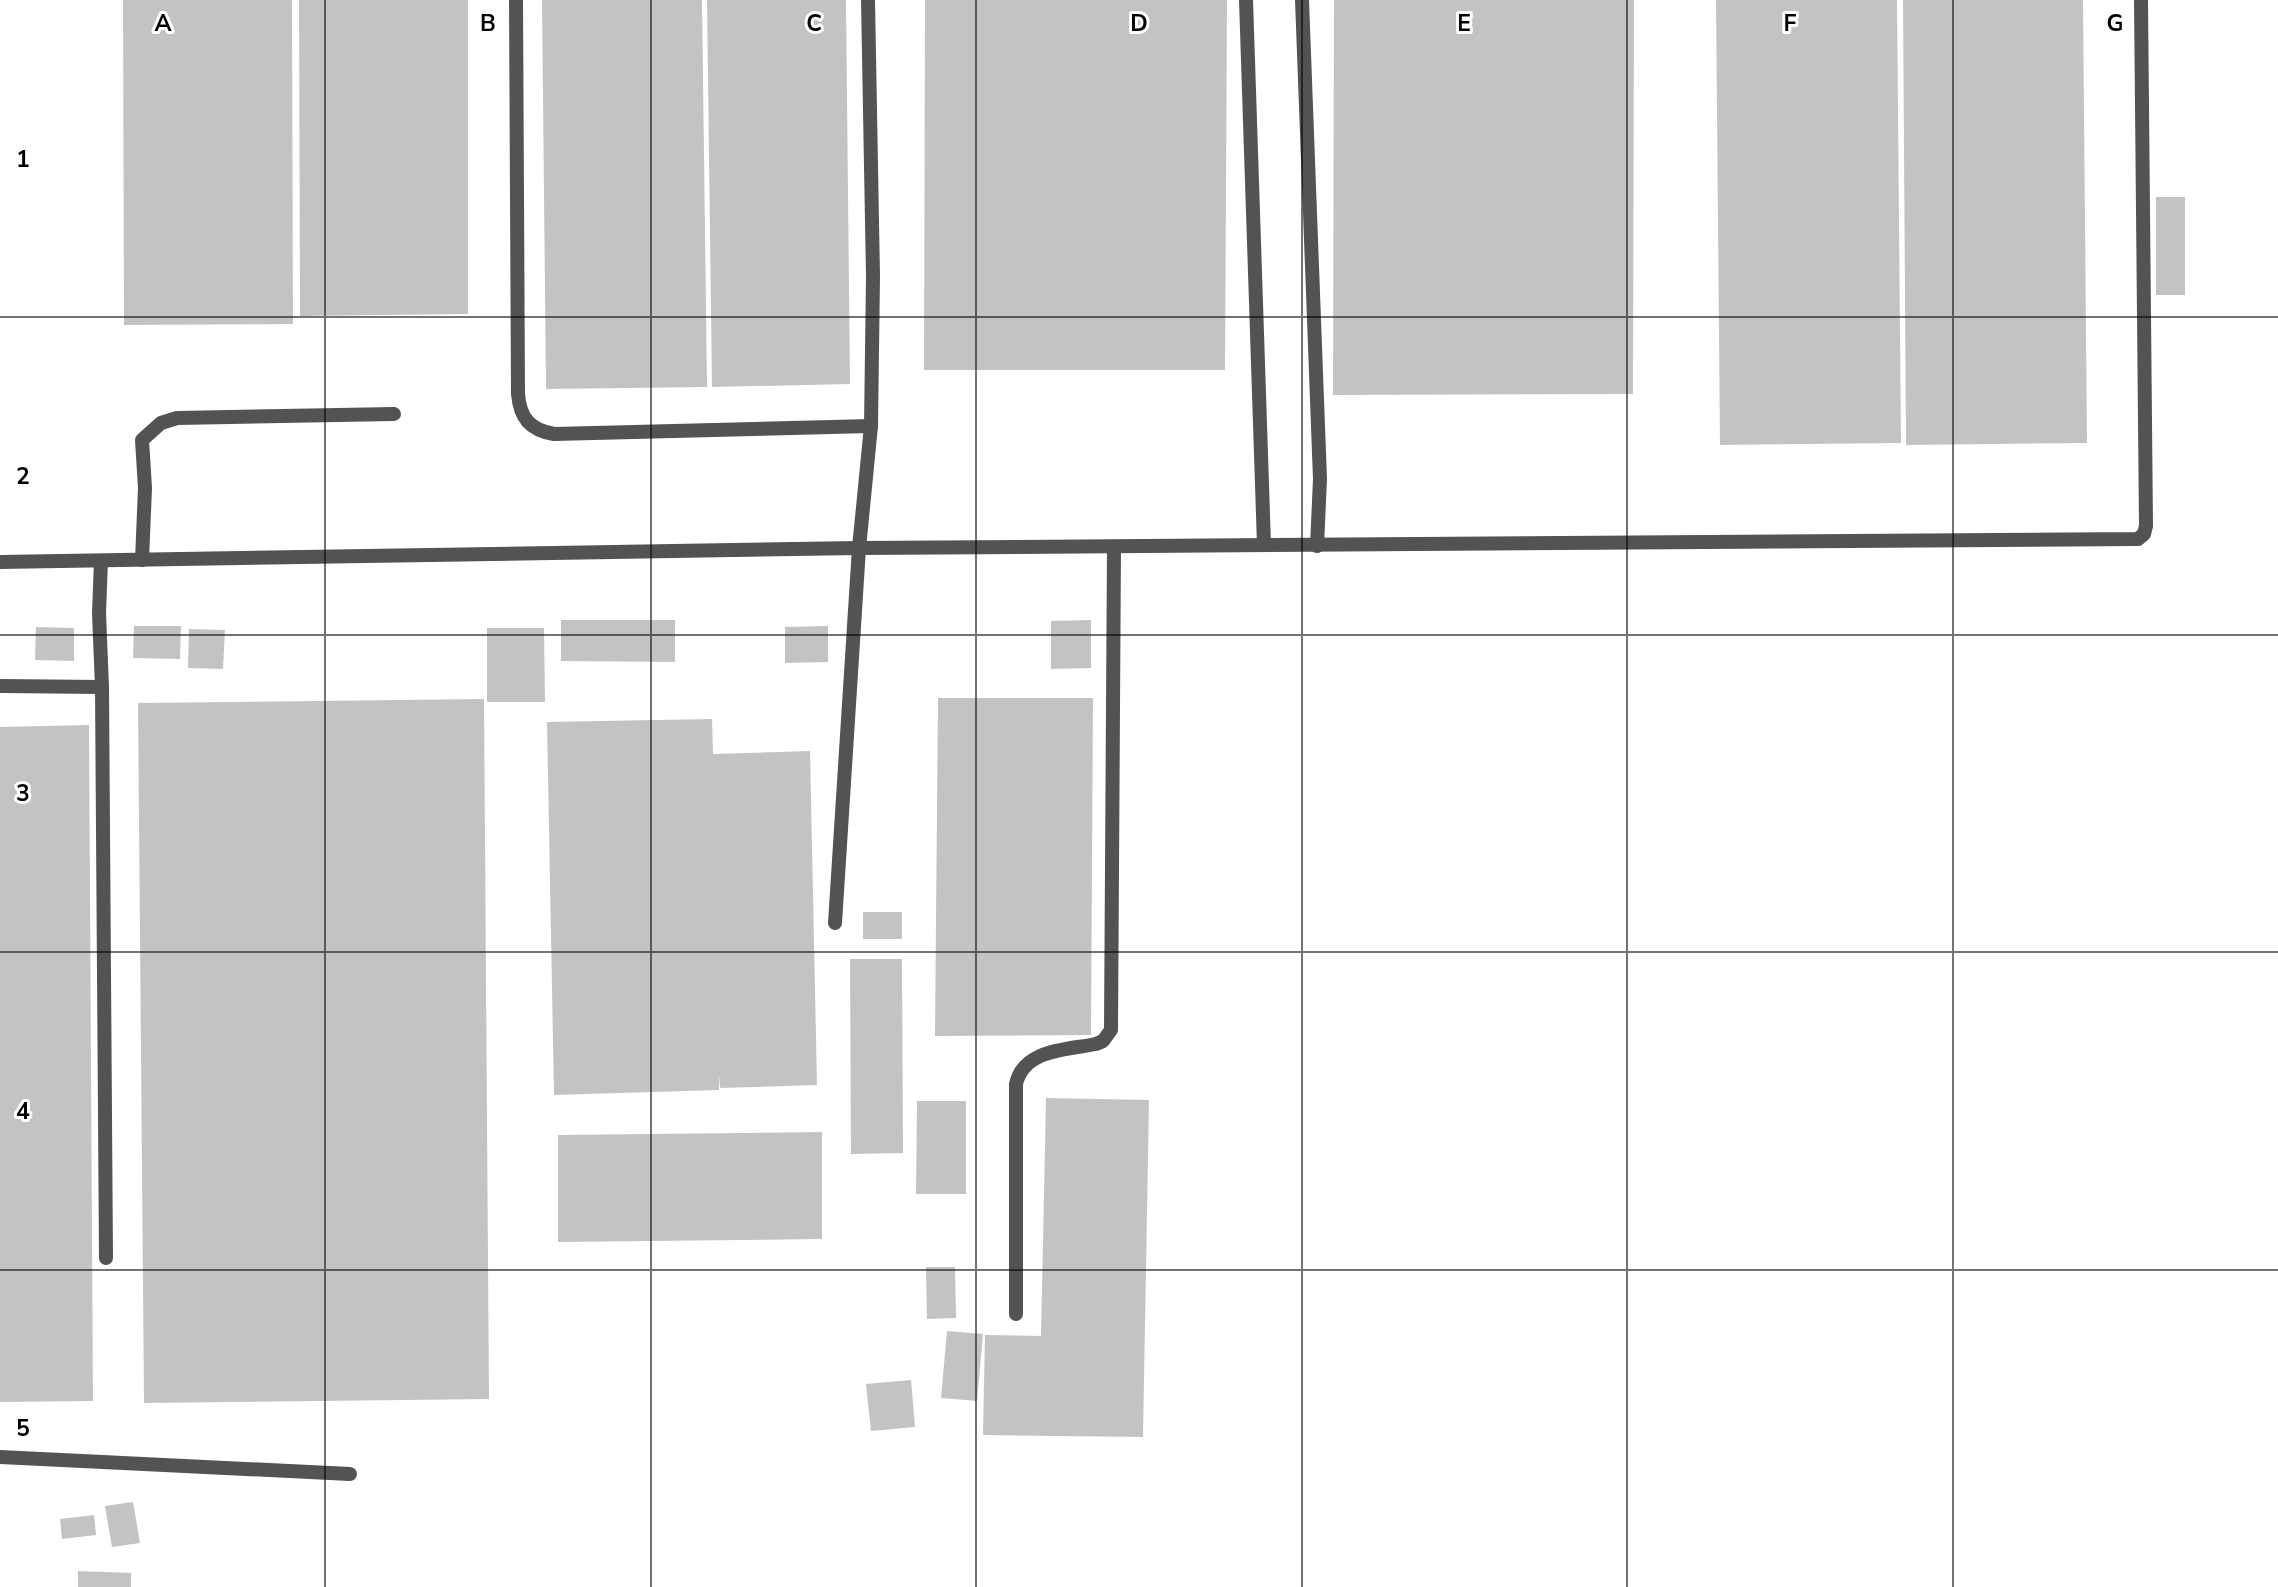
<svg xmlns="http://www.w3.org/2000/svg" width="2278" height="1587" viewBox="0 0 2278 1587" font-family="'Nunito Sans',sans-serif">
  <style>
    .building { fill: #c3c3c3 }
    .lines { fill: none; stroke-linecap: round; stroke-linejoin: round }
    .lane { stroke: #535353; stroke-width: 14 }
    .street { stroke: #535353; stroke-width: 14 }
    .grid { fill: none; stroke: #000; stroke-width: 2; stroke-opacity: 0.55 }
    .grid-label { font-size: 23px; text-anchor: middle; font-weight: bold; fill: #000; stroke: #fff; stroke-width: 6; stroke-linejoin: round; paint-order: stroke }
  </style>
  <rect width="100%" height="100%" fill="#fff"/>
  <!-- building -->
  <g class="building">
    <polygon points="123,0 292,0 293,324 124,325"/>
    <polygon points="299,0 468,0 468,314 300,316"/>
    <polygon points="542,0 702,0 707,387 546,389"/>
    <polygon points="707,0 846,0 850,384 712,387"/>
    <polygon points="925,0 1227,0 1225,370 924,370"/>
    <polygon points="1334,0 1634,0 1633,394 1333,395"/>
    <polygon points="1716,0 1897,0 1901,443 1720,445"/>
    <polygon points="1903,0 2083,0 2087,443 1906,445"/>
    <rect x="2156" y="197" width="29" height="98"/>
    <polygon points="561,620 675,620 675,662 561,661"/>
    <polygon points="1091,620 1091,668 1051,669 1051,621"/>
    <polygon points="134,626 181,626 180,659 133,658"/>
    <polygon points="828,626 828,662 785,663 785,627"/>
    <polygon points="36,627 74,628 74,661 35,660"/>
    <polygon points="487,628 544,628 545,702 487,702"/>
    <polygon points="189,629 225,630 223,669 188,668"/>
    <polygon points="938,698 1093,698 1091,1035 935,1036"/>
    <polygon points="484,699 489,1399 144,1403 138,703"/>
    <polygon points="712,719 713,754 810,751 817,1085 720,1088 719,1075 719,1090 554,1095 547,722"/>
    <polygon points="89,725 93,1401 0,1402 0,727"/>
    <rect x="863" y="912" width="39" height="27"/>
    <polygon points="850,959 902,959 903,1153 851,1154"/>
    <polygon points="1046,1098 1149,1100 1143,1437 983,1435 985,1335 1041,1336"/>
    <polygon points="917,1101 966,1101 966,1194 916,1194"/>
    <polygon points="822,1132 822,1239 558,1242 558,1135"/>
    <polygon points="926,1267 955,1267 956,1318 927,1319"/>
    <polygon points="947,1331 983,1334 977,1401 941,1398"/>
    <polygon points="911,1380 915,1427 871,1431 866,1384"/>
    <polygon points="133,1502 140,1543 112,1547 105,1506"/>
    <polygon points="94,1515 96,1535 62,1539 60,1519"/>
    <polygon points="78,1571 131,1573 131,1587 78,1587"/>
  </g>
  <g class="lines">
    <!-- lane -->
    <g class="lane">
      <path d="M516,0l2,394c2,24 12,36 36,40l317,-8"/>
      <polyline points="1246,0 1264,545"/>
      <polyline points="1302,0 1320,479 1317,546"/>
      <polyline points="142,560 145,488 142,440 161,423 177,418 394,414"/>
      <polyline points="101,561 99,613 102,687 106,1258"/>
      <polyline points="0,686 102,687"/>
      <polyline points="835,923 859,548 871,426 873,276 868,0"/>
      <path d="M1016,1314v-230c8,-35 50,-34 80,-40l7,-3 8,-11 3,-483"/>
      <polyline points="0,1457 350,1474"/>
    </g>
    <!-- street -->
    <polyline class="street" points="0,562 859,548 2138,539 2144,534 2146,526 2141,0"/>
  </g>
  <!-- grid -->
  <path class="grid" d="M325,0v1587M651,0v1587M976,0v1587M1302,0v1587M1627,0v1587M1953,0v1587M0,317h2278M0,635h2278M0,952h2278M0,1270h2278"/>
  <g class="grid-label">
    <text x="163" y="31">A</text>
    <text x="488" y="31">B</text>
    <text x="814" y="31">C</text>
    <text x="1139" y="31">D</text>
    <text x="1464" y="31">E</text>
    <text x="1790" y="31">F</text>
    <text x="2115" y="31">G</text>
    <text x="23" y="167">1</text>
    <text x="23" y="484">2</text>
    <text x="23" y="801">3</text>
    <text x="23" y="1119">4</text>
    <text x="23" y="1436">5</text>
  </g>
</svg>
